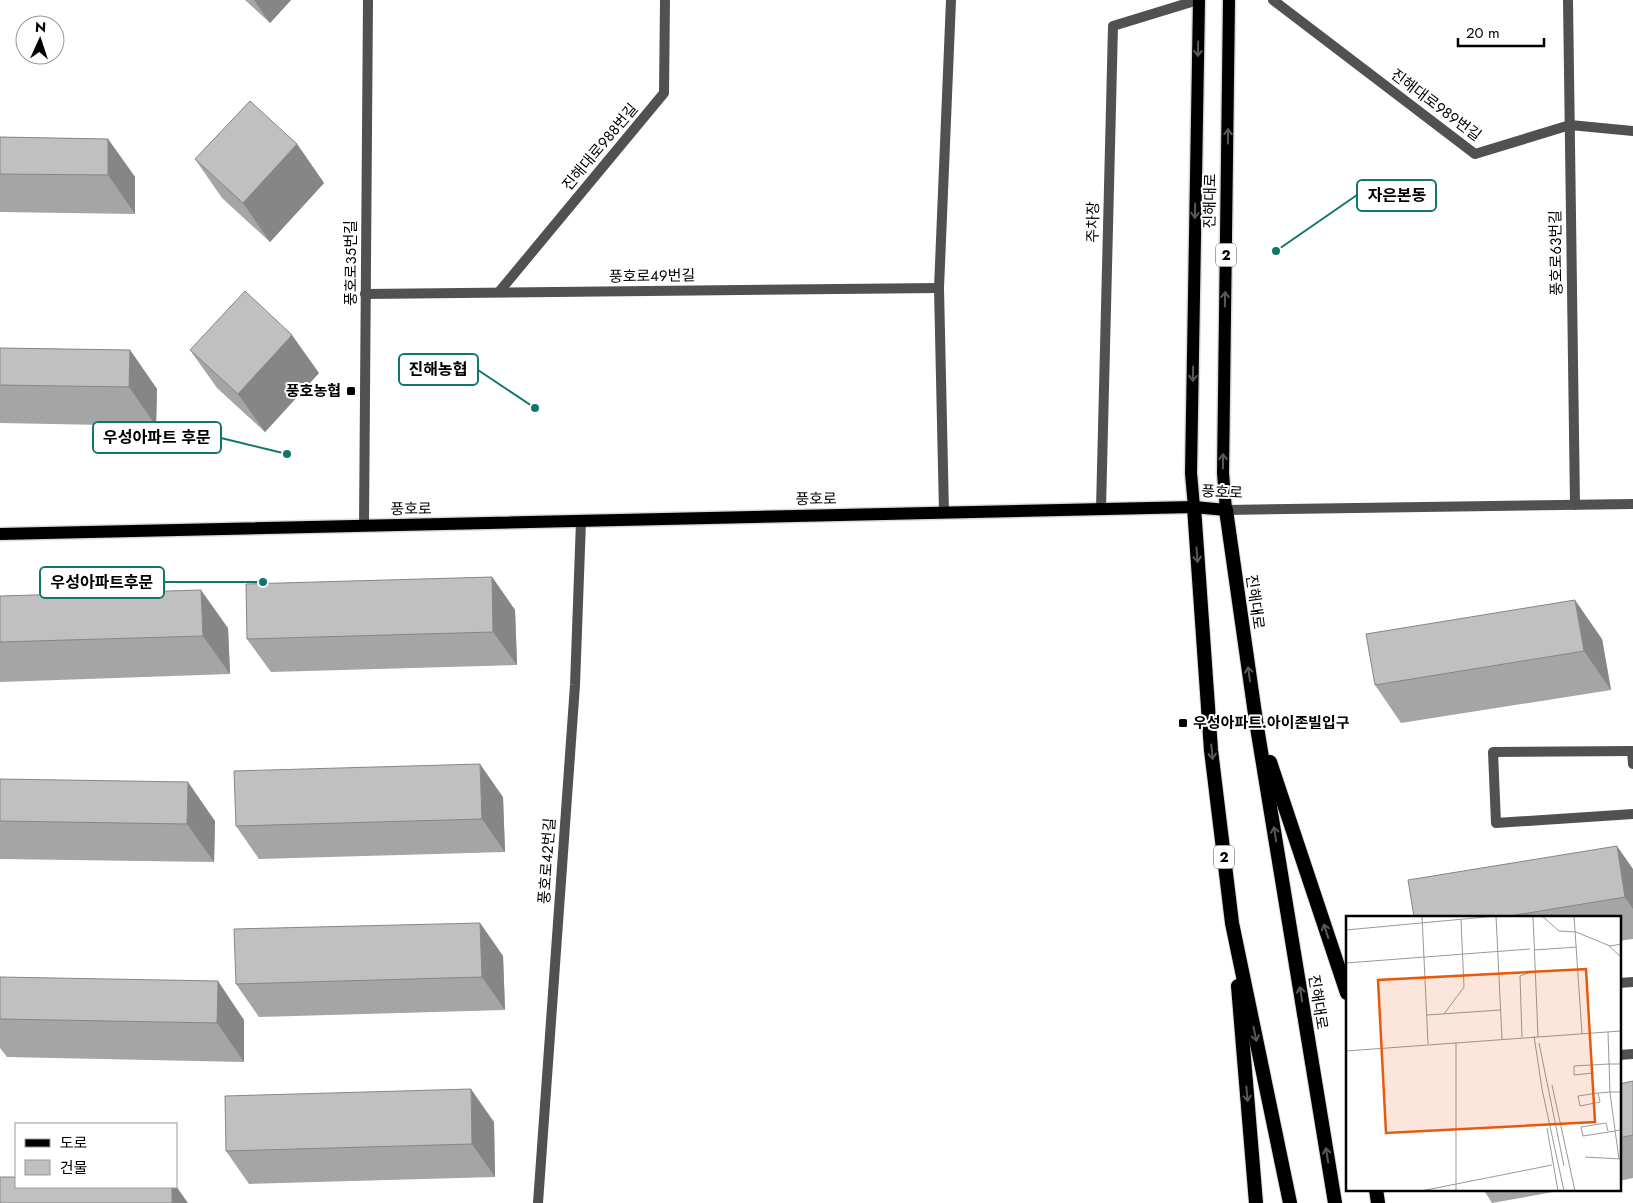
<svg xmlns="http://www.w3.org/2000/svg" width="1633" height="1203" viewBox="0 0 1633 1203" font-family="Jost,'Noto Sans KR',sans-serif">
  <style>
    .lines { fill: none; stroke-linecap: round; stroke-linejoin: round }
    .primary-casing { stroke: #dbdbdb; stroke-width: 15 }
    .trunk-casing { stroke: #dbdbdb; stroke-width: 16 }
    .service { stroke: #515151; stroke-width: 10 }
    .minor { stroke: #515151; stroke-width: 10 }
    .tertiary { stroke: #515151; stroke-width: 10 }
    .primary { stroke: #000; stroke-width: 12 }
    .trunk { stroke: #000; stroke-width: 14 }
    .wall { fill: #a5a5a5 }
    .shaded-wall { fill: #868686 }
    .building { fill: #c0c0c0; stroke: #868686 }
    .oneway { stroke: #595959 }
    .poi-dot { fill: #000; stroke: #fff; stroke-width: 2 }
    .labels { text-anchor: middle; dominant-baseline: central; stroke-width: 4; stroke-linejoin: round; paint-order: stroke }
    .shield { fill: #fff; stroke: #4c4c4c; stroke-width: 1 }
    .shield-label { font-size: 14px; font-weight: bold; fill: #000 }
    .street-label { font-size: 15px; fill: #000; stroke: #fff }
    .poi-label { font-size: 15px; font-weight: bold; fill: #000; stroke: #fff; text-anchor: end }
    .inset-road { fill: none; stroke: #999; stroke-width: 1 }
    .view { fill: #e8590c; fill-opacity: 0.15; stroke: #e8590c; stroke-width: 2.5 }
    .inset-edge { fill: none; stroke: #000; stroke-width: 2.5 }
    .leader { fill: none; stroke: #0f766e; stroke-width: 2 }
    .callout-dot { fill: #0f766e; stroke: #fff; stroke-width: 2 }
    .callout { fill: #fff; stroke: #0f766e; stroke-width: 2 }
    .callout-label { font-size: 16px; text-anchor: middle; font-weight: bold; fill: #000 }
  </style>
  <rect width="100%" height="100%" fill="#fff"/>
  <g class="lines">
    <!-- primary casing -->
    <g class="primary-casing">
      <g id="primary">
        <polyline points="1194,507 1191,473 1199,0"/>
        <polyline points="0,534 1194,507 1226,510 1223,473 1229,0"/>
      </g>
    </g>
    <!-- trunk casing -->
    <g class="trunk-casing">
      <g id="trunk">
        <polyline points="1194,507 1211,750 1232,923 1290,1203"/>
        <polyline points="1226,510 1256,721 1335,1203"/>
        <polyline points="1270,762 1347,993"/>
        <polyline points="1238,986 1256,1203"/>
        <polyline points="1376,1189 1378,1203"/>
      </g>
    </g>
    <!-- service -->
    <polyline class="service" points="1273,0 1475,154 1570,125 1633,131"/>
    <!-- minor -->
    <g class="minor">
      <polyline points="1568,0 1575,505"/>
      <polyline points="499,292 664,93 665,0"/>
      <polyline points="365,294 939,288"/>
      <polyline points="1101,509 1113,26 1198,0"/>
      <polyline points="944,513 939,288 951,0"/>
      <polyline points="364,526 368,0"/>
      <polyline points="1632,751 1633,764"/>
      <polyline points="1633,751 1493,752 1496,823 1633,814"/>
      <polyline points="1619,983 1633,982"/>
      <polyline points="1619,1055 1633,1054"/>
    </g>
    <!-- tertiary -->
    <g class="tertiary">
      <polyline points="1226,510 1633,504"/>
      <polyline points="538,1203 575,685 581,521"/>
    </g>
    <!-- primary -->
    <use href="#primary" class="primary"/>
    <!-- trunk -->
    <use href="#trunk" class="trunk"/>
  </g>
  <!-- wall -->
  <g class="wall">
    <polygon points="245,0 291,0 270,23"/>
    <polygon points="0,137 108,139 135,177 135,214 0,212"/>
    <polygon points="297,144 324,183 270,242 222,198 195,159"/>
    <polygon points="0,348 130,350 157,389 156,426 0,423"/>
    <polygon points="190,350 319,373 265,432 217,388"/>
    <polygon points="492,577 515,610 517,665 271,672 247,639"/>
    <polygon points="0,596 228,628 230,674 0,682"/>
    <polygon points="1602,639 1611,690 1401,723 1375,685"/>
    <polygon points="0,779 215,821 214,862 0,859"/>
    <polygon points="503,797 505,852 259,859 236,826"/>
    <polygon points="1633,869 1633,939 1619,941 1619,917 1414,917"/>
    <polygon points="480,923 503,956 505,1010 259,1017 236,984"/>
    <polygon points="0,977 244,1020 244,1062 7,1057 0,1048"/>
    <polygon points="1633,1081 1633,1178 1619,1181 1619,1084"/>
    <polygon points="494,1122 495,1177 249,1184 226,1151"/>
    <polygon points="1483,1189 1570,1189 1492,1203"/>
  </g>
  <!-- shaded-wall -->
  <g class="shaded-wall">
    <polygon points="254,0 291,0 270,23"/>
    <polygon points="108,139 135,177 135,214 108,175"/>
    <polygon points="297,144 324,183 270,242 243,203"/>
    <polygon points="292,335 319,373 265,432 238,394"/>
    <polygon points="130,350 157,389 156,426 129,387"/>
    <polygon points="492,577 515,610 517,665 493,632"/>
    <polygon points="201,590 228,628 230,674 203,636"/>
    <polygon points="1575,600 1602,639 1611,690 1584,651"/>
    <polygon points="480,764 503,797 505,852 482,819"/>
    <polygon points="188,782 215,821 214,862 187,824"/>
    <polygon points="1617,846 1633,869 1633,909 1625,897"/>
    <polygon points="480,923 503,956 505,1010 482,977"/>
    <polygon points="218,981 244,1020 244,1062 217,1023"/>
    <polygon points="471,1089 494,1122 495,1177 472,1144"/>
    <polygon points="176,1186 188,1203 172,1203 172,1187 176,1187"/>
  </g>
  <!-- building -->
  <g class="building">
    <polygon points="250,101 297,144 243,203 195,159"/>
    <polygon points="0,137 108,139 108,175 0,174"/>
    <polygon points="245,291 292,335 238,394 190,350"/>
    <polygon points="0,348 130,350 129,387 0,385"/>
    <polygon points="492,577 493,632 247,639 246,584"/>
    <polygon points="201,590 203,636 0,642 0,596"/>
    <polygon points="1575,600 1584,651 1375,685 1366,634"/>
    <polygon points="480,764 482,819 236,826 234,771"/>
    <polygon points="0,779 188,782 187,824 0,821"/>
    <polygon points="1617,846 1625,897 1504,917 1414,917 1408,880"/>
    <polygon points="480,923 482,977 236,984 234,929"/>
    <polygon points="0,977 218,981 217,1023 0,1019"/>
    <polygon points="1633,1081 1633,1135 1619,1138 1619,1084"/>
    <polygon points="471,1089 472,1144 226,1151 225,1096"/>
    <polygon points="0,1177 16,1177 16,1187 172,1187 172,1203 0,1203"/>
  </g>
  <!-- one-way arrows -->
  <defs><path id="oneway-shaft" d="M-6 0H5M1.5-3L5.5 0L1.5 3" fill="none" stroke-width="1.6" stroke-linecap="round" stroke-linejoin="round" transform="scale(1.25)"/></defs>
  <g class="oneway">
    <use href="#oneway-shaft" transform="translate(1198 49) rotate(91)"/>
    <use href="#oneway-shaft" transform="translate(1228 136) rotate(-89)"/>
    <use href="#oneway-shaft" transform="translate(1195 211) rotate(91)"/>
    <use href="#oneway-shaft" transform="translate(1225 299) rotate(-89)"/>
    <use href="#oneway-shaft" transform="translate(1193 374) rotate(91)"/>
    <use href="#oneway-shaft" transform="translate(1223 461) rotate(-89)"/>
    <use href="#oneway-shaft" transform="translate(1197 555) rotate(86)"/>
    <use href="#oneway-shaft" transform="translate(1249 674) rotate(-98)"/>
    <use href="#oneway-shaft" transform="translate(1212 752) rotate(84)"/>
    <use href="#oneway-shaft" transform="translate(1275 834) rotate(-99)"/>
    <use href="#oneway-shaft" transform="translate(1326 931) rotate(-108)"/>
    <use href="#oneway-shaft" transform="translate(1301 994) rotate(-99)"/>
    <use href="#oneway-shaft" transform="translate(1255 1034) rotate(78)"/>
    <use href="#oneway-shaft" transform="translate(1247 1094) rotate(85)"/>
    <use href="#oneway-shaft" transform="translate(1327 1155) rotate(-99)"/>
  </g>
  <!-- markers -->
  <g class="poi-dot">
    <rect x="346" y="386" width="10" height="10" rx="2.5"/>
    <rect x="1178" y="718" width="10" height="10" rx="2.5"/>
  </g>
  <g class="labels">
    <!-- shield labels -->
    <g class="shield">
      <rect x="1216" y="243.5" width="20" height="23" rx="4"/>
      <rect x="1214" y="845.5" width="20" height="23" rx="4"/>
    </g>
    <g class="shield-label">
      <text x="1226" y="255">2</text>
      <text x="1224" y="857">2</text>
    </g>
    <!-- street labels -->
    <g class="street-label">
      <text transform="translate(1436 105) rotate(37)">진해대로989번길</text>
      <text transform="translate(600 147) rotate(-50)">진해대로988번길</text>
      <text transform="translate(1210 201) rotate(-89)">진해대로</text>
      <text transform="translate(1093 222) rotate(-89)">주차장</text>
      <text transform="translate(1556 253) rotate(-91)">풍호로63번길</text>
      <text transform="translate(351 263) rotate(-90)">풍호로35번길</text>
      <text transform="translate(652 276) rotate(-1)">풍호로49번길</text>
      <text transform="translate(1222 492) rotate(3)">풍호로</text>
      <text transform="translate(816 499) rotate(-1)">풍호로</text>
      <text transform="translate(411 509) rotate(-1)">풍호로</text>
      <text transform="translate(1255 602) rotate(82)">진해대로</text>
      <text transform="translate(547 861) rotate(-86)">풍호로42번길</text>
      <text transform="translate(1318 1002) rotate(81)">진해대로</text>
    </g>
    <!-- poi labels -->
    <g class="poi-label">
      <text x="341" y="391">풍호농협</text>
      <text x="1193" y="723" text-anchor="start">우성아파트.아이존빌입구</text>
    </g>
  </g>
  <!-- overview -->
  <g transform="translate(1346 916)">
    <rect width="275" height="275" fill="#fff"/>
    <path class="inset-road" d="M76,0l6,128M150,0l6,123M196,0l17,15 17,1 34,14 11,-2M228,0l8,118M0,14l150,-14M262,29l13,12M188,34l43,-3M0,47l184,-14M98,98l20,-27 -3,-67M81,99l73,-5M262,116l2,61 9,66M188,120l8,53 22,102M176,121l-2,-61 11,-4M192,121l83,-6M110,126v149M193,127l25,123M0,135l192,-14 -5,-121M245,149l2,8 -19,2v-9l17,-1 18,-1h12M206,169l23,106M252,177l2,9 -20,4 -2,-10 20,-3 12,-1h11M201,212l11,63M262,215l-2,-8 -25,4 2,9 38,-6M239,241l36,2M75,275l131,-26"/>
    <path class="view" d="M240,53l9,153 -209,11 -8,-153z"/>
    <rect width="275" height="275" class="inset-edge"/>
  </g>
  <!-- callouts -->
  <path class="leader" d="M1276 251L1357 195M535 408L478 370M287 454L221 438M263 582L164 582"/>
  <g class="callout-dot">
    <circle cx="1276" cy="251" r="5"/>
    <circle cx="535" cy="408" r="5"/>
    <circle cx="287" cy="454" r="5"/>
    <circle cx="263" cy="582" r="5"/>
  </g>
  <g class="callout">
    <rect x="1357" y="180" width="79" height="31" rx="5"/>
    <rect x="399" y="354" width="79" height="31" rx="5"/>
    <rect x="93" y="422" width="128" height="31" rx="5"/>
    <rect x="40" y="567" width="124" height="31" rx="5"/>
  </g>
  <g class="callout-label">
    <text x="1397" y="201">자은본동</text>
    <text x="438" y="375">진해농협</text>
    <text x="157" y="443">우성아파트 후문</text>
    <text x="102" y="588">우성아파트후문</text>
  </g>
  <!-- legend -->
  <rect x="15" y="1123" width="162" height="65" fill="#ffffff" stroke="#999999"/>
  <rect x="25" y="1139" width="25" height="8" fill="#000000" stroke="#999999"/>
  <text x="60" y="1148" font-size="15" fill="#000000">도로</text>
  <rect x="25" y="1160" width="25" height="15" fill="#c0c0c0" stroke="#999999"/>
  <text x="60" y="1173" font-size="15" fill="#000000">건물</text>
  <!-- north arrow -->
  <g transform="translate(40 40) rotate(3)"><circle r="24" fill="#ffffff" stroke="#999999"/>
  <path d="M0-4L9 19L0 12L-9 19Z" fill="#000000"/>
  <text y="-8" font-size="14" font-weight="bold" text-anchor="middle" fill="#000000">N</text>
  </g>
  <!-- scale -->
  <path d="M1458 38v8h86v-8" fill="none" stroke="#000000" stroke-width="2.5"/>
  <text x="1466" y="38" font-size="15" fill="#000000" stroke="#ffffff" stroke-width="4" paint-order="stroke">20 m</text>
</svg>
